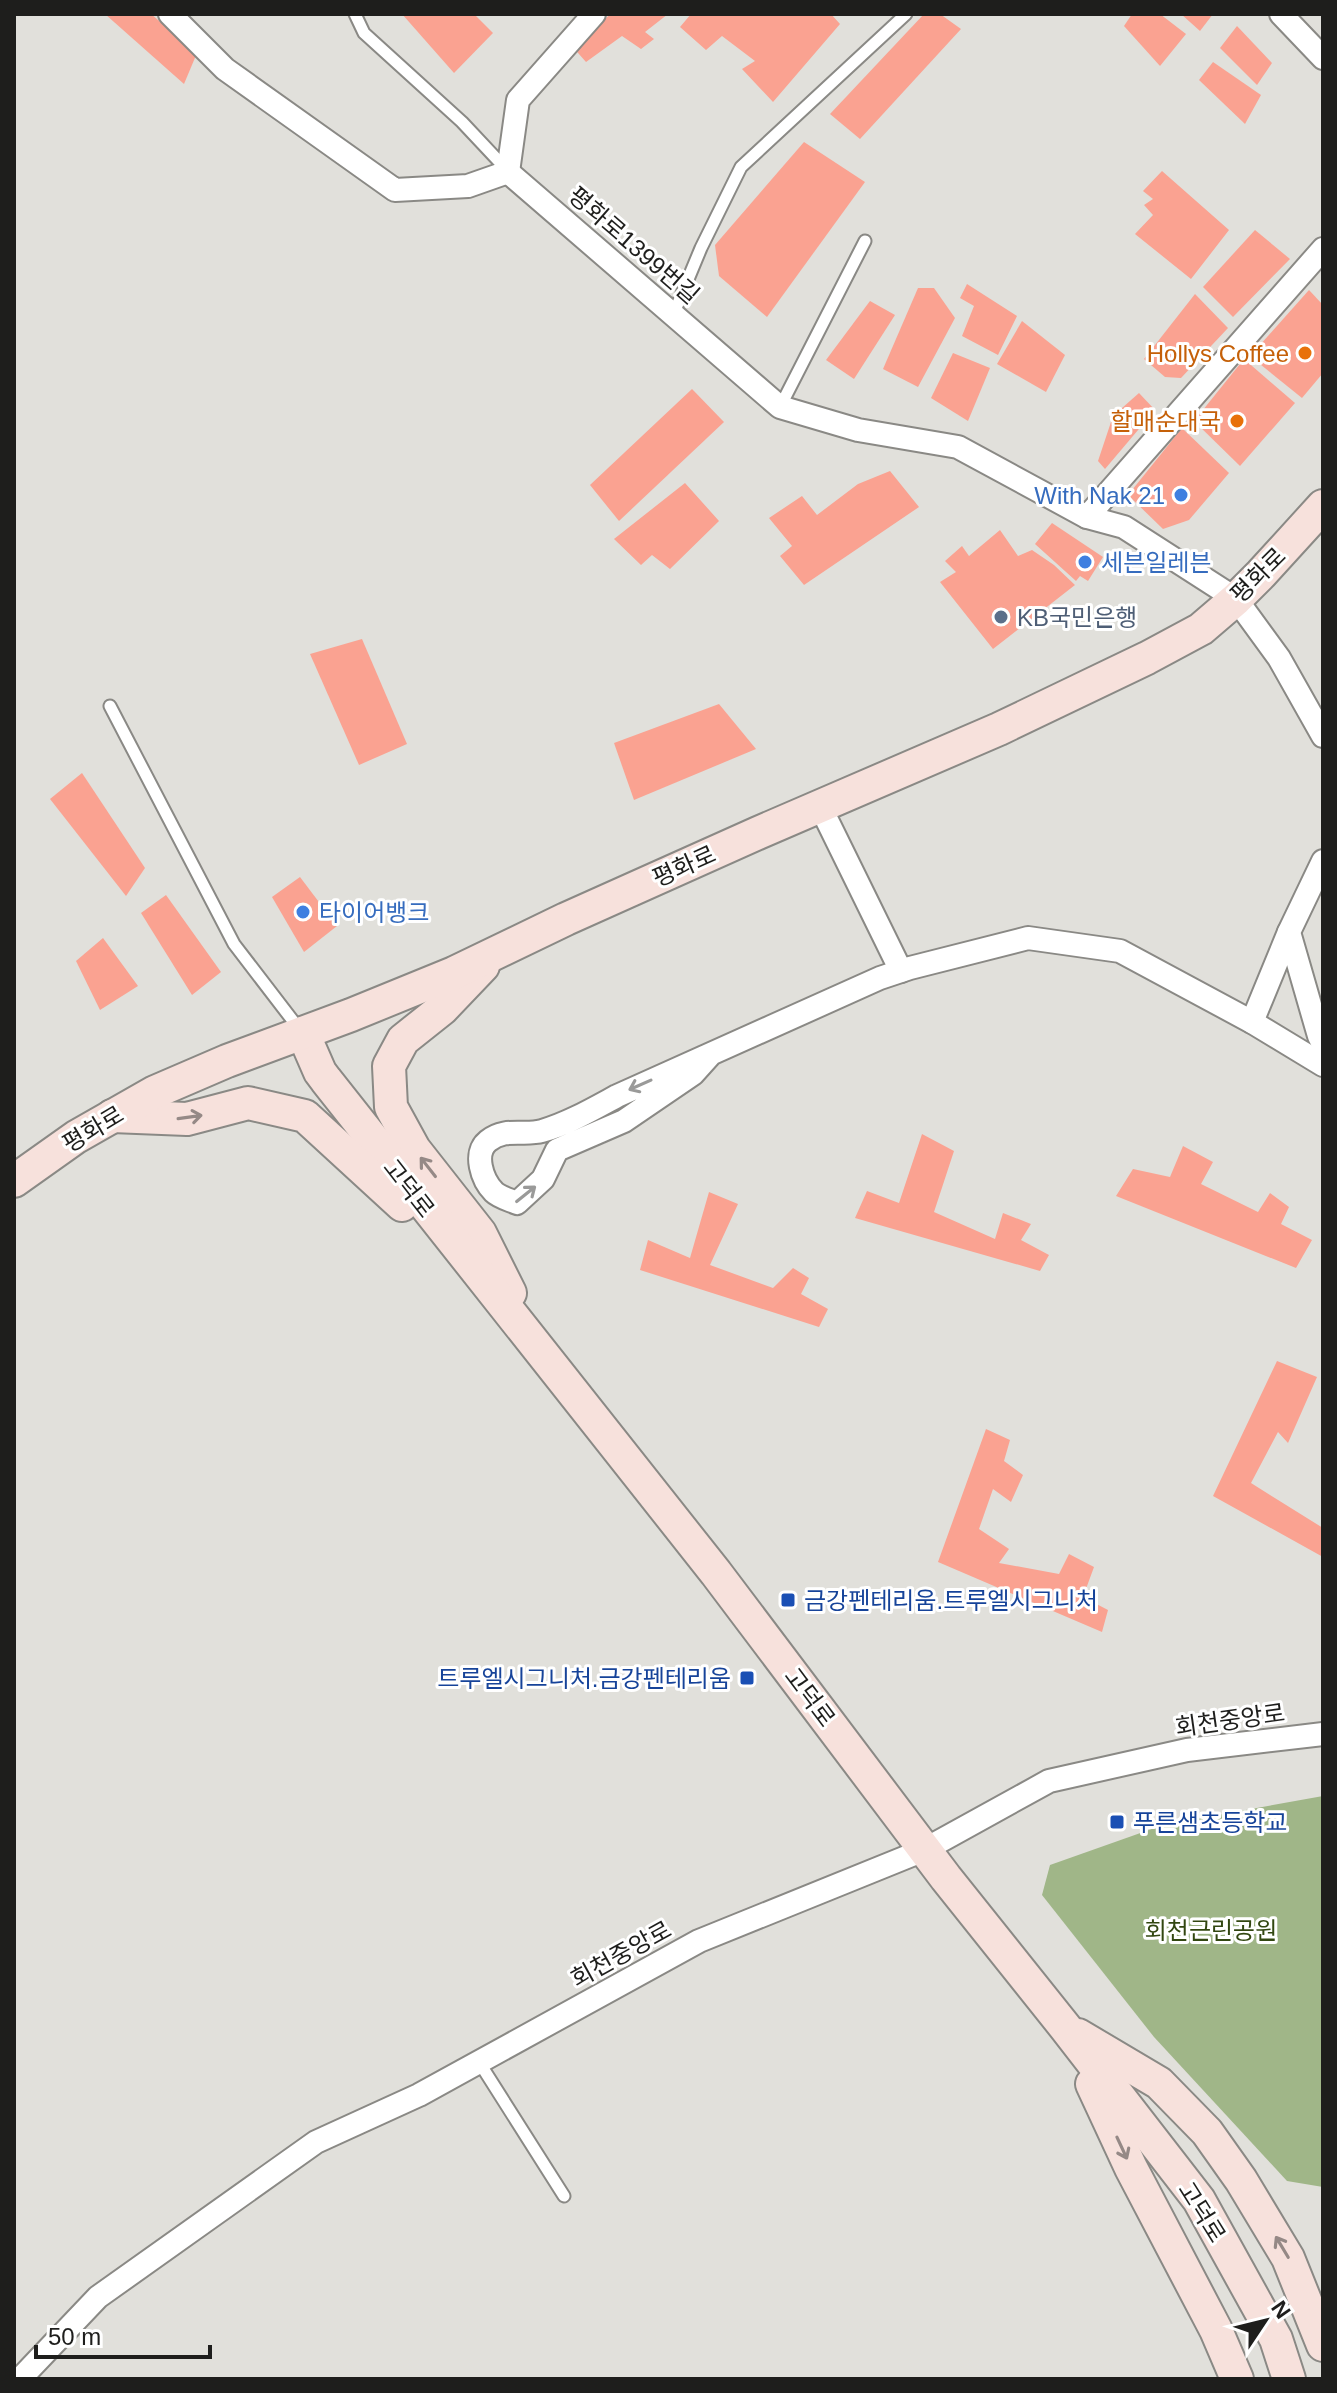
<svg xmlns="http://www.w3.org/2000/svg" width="1337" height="2393" viewBox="0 0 1337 2393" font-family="Helvetica,'Noto Sans KR',sans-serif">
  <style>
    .green { fill: #a0b688 }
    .building { fill: #faa291 }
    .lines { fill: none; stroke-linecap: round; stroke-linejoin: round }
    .lane-casing { stroke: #8a8985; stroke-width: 15 }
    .street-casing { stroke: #8a8985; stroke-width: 26 }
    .secondary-casing { stroke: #8a8985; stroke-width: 36 }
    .lane { stroke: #fff; stroke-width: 11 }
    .street { stroke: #fff; stroke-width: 22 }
    .secondary { stroke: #f7e1dc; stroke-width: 32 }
    .oneway { stroke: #9a9a99 }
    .oneway2 { stroke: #958986 }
    .food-dot { fill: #e8710a; stroke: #fff; stroke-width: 3 }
    .shop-dot { fill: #3f7fe0; stroke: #fff; stroke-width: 3 }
    .service-dot { fill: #5c6f8a; stroke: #fff; stroke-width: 3 }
    .transit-dot { fill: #1a4fb4; stroke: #fff; stroke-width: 3 }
    .labels { text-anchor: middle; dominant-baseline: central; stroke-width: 6; stroke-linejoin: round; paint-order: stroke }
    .street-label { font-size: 24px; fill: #1e1e1c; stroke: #fff }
    .food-label { font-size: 24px; fill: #c56008; stroke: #fff; text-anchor: end }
    .shop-label { font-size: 24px; fill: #366cbe; stroke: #fff; text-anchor: start }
    .service-label { font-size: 24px; fill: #4e5e75; stroke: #fff; text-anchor: start }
    .transit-label { font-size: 24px; fill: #164399; stroke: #fff; text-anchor: start }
    .park-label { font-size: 24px; fill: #324711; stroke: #fff }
  </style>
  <rect width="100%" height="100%" fill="#e1e0db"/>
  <!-- green -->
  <polygon class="green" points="1323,1796 1323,2187 1287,2181 1154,2037 1042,1895 1050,1865 1163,1825"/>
  <!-- building -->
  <g class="building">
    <polygon points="105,14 151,14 197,53 184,84"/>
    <polygon points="402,14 474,14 493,33 454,73"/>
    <polygon points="611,14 668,14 645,32 654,39 641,49 622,36 586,62 571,45"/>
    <polygon points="691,14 831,14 840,24 773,102 742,69 755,61 722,36 706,50 680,27"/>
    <polygon points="924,14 940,14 961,29 860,139 830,114"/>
    <polygon points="1132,14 1160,14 1186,34 1160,66 1124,26"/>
    <polygon points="1181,14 1213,14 1200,31"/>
    <polygon points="1237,26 1272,63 1257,85 1220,48"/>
    <polygon points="1213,62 1261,95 1245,124 1199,80"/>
    <polygon points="804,142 865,182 767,317 719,276 715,245"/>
    <polygon points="1162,171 1229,230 1191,279 1135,234 1153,215 1144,205 1153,199 1143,191"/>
    <polygon points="1255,230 1290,259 1233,317 1203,287"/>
    <polygon points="967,284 1017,316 998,355 962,336 974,306 960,298"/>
    <polygon points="918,288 934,288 955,318 918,387 883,369"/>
    <polygon points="1309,290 1323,305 1323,373 1302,398 1250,356"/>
    <polygon points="1195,294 1228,328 1181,378 1165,377 1144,359"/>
    <polygon points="870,301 895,315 854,379 826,360"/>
    <polygon points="1022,321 1065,355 1046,392 997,364"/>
    <polygon points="953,353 990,368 968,421 931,398"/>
    <polygon points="1244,359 1295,403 1240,466 1194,421"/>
    <polygon points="692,389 724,422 619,521 590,485"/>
    <polygon points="1139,393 1155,410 1105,469 1098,461 1113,416"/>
    <polygon points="1182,428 1229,473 1189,520 1163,529 1128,495"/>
    <polygon points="890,471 919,507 804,585 780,556 792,546 769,518 802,496 817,515 858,484"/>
    <polygon points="685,483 719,521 670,569 652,555 641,565 614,539"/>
    <polygon points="1052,523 1103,557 1088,581 1080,576 1076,581 1035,544"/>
    <polygon points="1000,530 1018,556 1032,550 1054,565 1075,585 993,649 940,582 956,572 945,561 962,546 969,556"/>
    <polygon points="362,639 407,744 359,765 310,654"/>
    <polygon points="719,704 756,749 634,800 614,743"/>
    <polygon points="82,773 145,868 126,896 50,799"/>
    <polygon points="300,877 337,926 304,952 272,897"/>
    <polygon points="166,895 221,972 192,995 141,913"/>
    <polygon points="103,938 138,986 100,1010 76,961"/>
    <polygon points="922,1134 954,1151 934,1212 995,1239 1003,1213 1031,1224 1021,1240 1049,1255 1040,1271 855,1218 867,1191 899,1203"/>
    <polygon points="1183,1146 1213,1162 1201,1184 1258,1212 1270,1193 1289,1207 1281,1224 1312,1240 1296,1268 1116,1196 1133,1169 1170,1177"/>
    <polygon points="709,1192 738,1204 710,1265 773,1288 793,1268 809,1278 801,1294 828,1309 819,1327 640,1270 648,1240 690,1258"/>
    <polygon points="1277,1361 1317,1377 1288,1443 1278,1432 1251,1483 1323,1528 1323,1557 1213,1496"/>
    <polygon points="986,1429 1010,1440 1004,1461 1023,1475 1011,1502 993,1489 979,1529 1009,1549 999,1563 1059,1574 1069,1554 1094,1567 1083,1597 1108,1610 1102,1632 938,1562"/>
  </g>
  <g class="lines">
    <!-- lane casing -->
    <g class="lane-casing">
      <g id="lane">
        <polyline points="355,14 364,33 462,122 508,171"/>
        <polyline points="674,313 701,248 741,167 906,14"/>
        <polyline points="780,407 865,241"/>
        <polyline points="110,706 234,944 300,1030"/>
        <polyline points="479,2062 564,2196"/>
      </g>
    </g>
    <!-- street casing -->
    <g class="street-casing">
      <g id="street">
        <polyline points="170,14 225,69 395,190 468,186 508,172 780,407 858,430 958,447 1087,517 1124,527 1236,599 1279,658 1323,736"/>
        <polyline points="1281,14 1323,58"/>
        <polyline points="508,172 518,100 594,14"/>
        <polyline points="1087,517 1323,249"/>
        <polyline points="820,806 901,971"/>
        <polyline points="1323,861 1289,932 1319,1036 1323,1044"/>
        <polyline points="1252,1022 1289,932"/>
        <path d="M711,1054l-18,20 -69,47 -67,29 -14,29 -26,24c-7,-3 -18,-6 -23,-11 -12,-12 -21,-39 -6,-51 17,-14 36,-5 54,-10 27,-8 51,-22 75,-35l263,-118 30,-10 118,-30 92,13 132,71 71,43"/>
        <polyline points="20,2379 98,2297 316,2142 419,2095 699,1941 924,1850 1049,1781 1187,1750 1323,1734"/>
      </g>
    </g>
    <!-- secondary casing -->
    <g class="secondary-casing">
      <g id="secondary">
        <polyline points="483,966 442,1009 403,1040 389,1066 391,1107 414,1149 480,1233 510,1293"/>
        <polyline points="303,1033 320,1072 326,1080 716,1573 946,1878 1065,2027 1199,2200 1276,2339 1289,2379"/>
        <polyline points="112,1116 187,1119 248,1103 305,1116 402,1205"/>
        <polyline points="14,1181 76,1137 155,1092 227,1061 351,1015 454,973 566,919 758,833 999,729 1147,658 1201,629 1236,599 1261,574 1323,506"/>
        <polyline points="1078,2035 1159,2083 1207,2132 1241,2180 1288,2258 1323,2345"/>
        <polyline points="1092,2084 1131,2168 1216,2330 1237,2379"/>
      </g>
    </g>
    <!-- lane -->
    <use href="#lane" class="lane"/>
    <!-- street -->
    <use href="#street" class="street"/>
    <!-- secondary -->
    <use href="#secondary" class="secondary"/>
  </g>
  <!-- one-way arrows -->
  <defs><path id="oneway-shaft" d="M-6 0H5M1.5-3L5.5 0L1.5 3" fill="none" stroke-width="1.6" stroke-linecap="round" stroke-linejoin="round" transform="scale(2)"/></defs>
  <g class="oneway">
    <use href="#oneway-shaft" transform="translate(640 1085) rotate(156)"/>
    <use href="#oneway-shaft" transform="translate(526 1194) rotate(-39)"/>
  </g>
  <g class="oneway2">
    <use href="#oneway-shaft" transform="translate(190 1117) rotate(-8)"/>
    <use href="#oneway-shaft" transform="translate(428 1167) rotate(-128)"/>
    <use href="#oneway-shaft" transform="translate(1122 2148) rotate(65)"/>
    <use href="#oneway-shaft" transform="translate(1282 2247) rotate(-121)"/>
  </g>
  <!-- markers -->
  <g class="food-dot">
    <circle cx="1305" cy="353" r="8"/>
    <circle cx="1237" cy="421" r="8"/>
  </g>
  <g class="shop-dot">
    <circle cx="1181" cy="495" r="8"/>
    <circle cx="1085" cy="562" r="8"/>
    <circle cx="303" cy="912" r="8"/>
  </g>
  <circle class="service-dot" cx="1001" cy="617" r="8"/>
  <g class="transit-dot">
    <rect x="780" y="1592" width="16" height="16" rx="4"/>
    <rect x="739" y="1670" width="16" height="16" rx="4"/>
    <rect x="1109" y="1814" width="16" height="16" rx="4"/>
  </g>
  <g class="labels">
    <!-- street labels -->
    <g class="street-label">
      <text transform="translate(634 245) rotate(41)">평화로1399번길</text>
      <text transform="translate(1258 575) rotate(-45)">평화로</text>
      <text transform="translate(684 866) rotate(-24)">평화로</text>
      <text transform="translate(93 1129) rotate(-31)">평화로</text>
      <text transform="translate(409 1188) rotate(52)">고덕로</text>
      <text transform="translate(810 1697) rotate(53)">고덕로</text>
      <text transform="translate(1230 1720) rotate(-8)">회천중앙로</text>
      <text transform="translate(621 1954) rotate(-29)">회천중앙로</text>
      <text transform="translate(1202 2212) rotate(58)">고덕로</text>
    </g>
    <!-- food labels -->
    <g class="food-label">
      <text x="1289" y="353">Hollys Coffee</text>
      <text x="1221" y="421">할매순대국</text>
    </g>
    <!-- shop labels -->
    <g class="shop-label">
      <text x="1165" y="495" text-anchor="end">With Nak 21</text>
      <text x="1101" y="562">세븐일레븐</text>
      <text x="319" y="912">타이어뱅크</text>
    </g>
    <!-- service labels -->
    <g class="service-label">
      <text x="1017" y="617">KB국민은행</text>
    </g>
    <!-- transit labels -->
    <g class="transit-label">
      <text x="804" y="1600">금강펜테리움.트루엘시그니처</text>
      <text x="731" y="1678" text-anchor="end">트루엘시그니처.금강펜테리움</text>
      <text x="1133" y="1822">푸른샘초등학교</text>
    </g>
    <!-- park labels -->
    <g class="park-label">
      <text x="1211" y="1930">회천근린공원</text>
    </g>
  </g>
  <!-- border -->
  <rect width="1337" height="2393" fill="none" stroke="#1e1e1c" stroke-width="32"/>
  <!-- north arrow -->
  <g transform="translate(1265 2321) rotate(55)" stroke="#ffffff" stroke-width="6" paint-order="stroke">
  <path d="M0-6L14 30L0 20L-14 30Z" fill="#1e1e1c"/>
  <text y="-12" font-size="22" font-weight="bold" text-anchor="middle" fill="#1e1e1c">N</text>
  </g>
  <!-- scale -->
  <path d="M36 2345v12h174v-12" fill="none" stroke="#1e1e1c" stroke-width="4"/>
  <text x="48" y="2345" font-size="24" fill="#1e1e1c" stroke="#ffffff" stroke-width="6" paint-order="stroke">50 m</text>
</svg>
